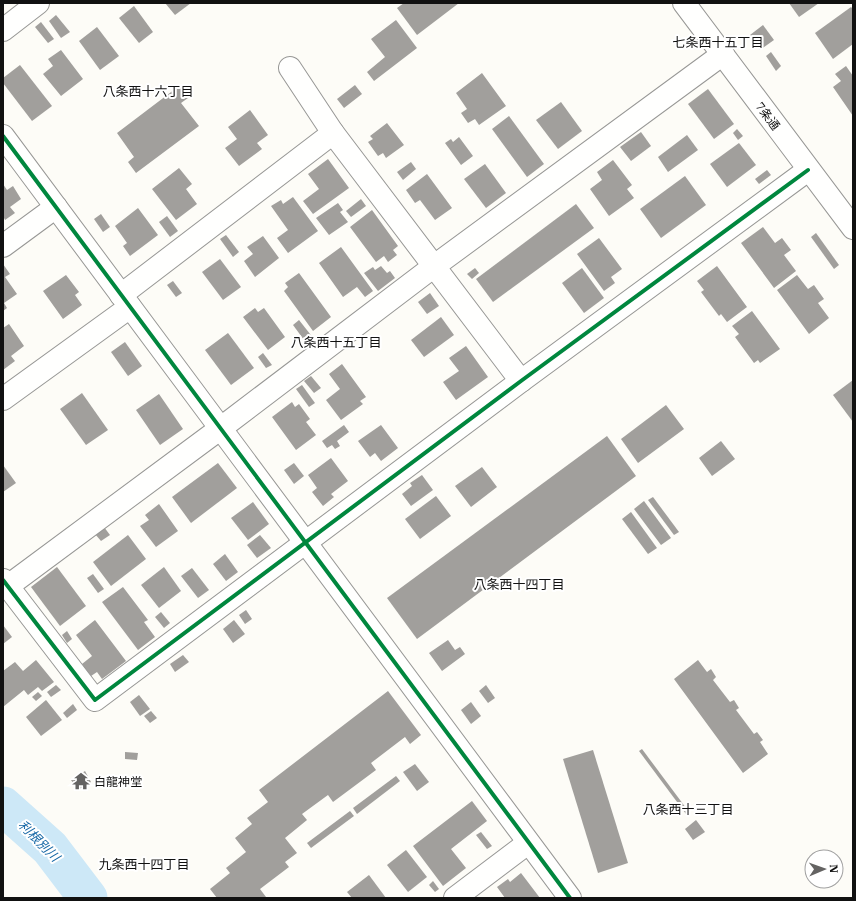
<svg xmlns="http://www.w3.org/2000/svg" width="856" height="901" viewBox="0 0 856 901" font-family="'IBM Plex Serif','Noto Sans JP',serif">
  <style>
    .lines { fill: none; stroke-linecap: round; stroke-linejoin: round }
    .river { stroke: #cde8f7; stroke-width: 39 }
    .building { fill: #a19f9c }
    .minor-casing { stroke: #979795; stroke-width: 24 }
    .minor { stroke: #fffffe; stroke-width: 22 }
    .cycleway-casing { stroke: #fff; stroke-width: 6 }
    .cycleway { stroke: #00873e; stroke-width: 4 }
    .labels { text-anchor: middle; dominant-baseline: central; stroke-width: 4; stroke-linejoin: round; paint-order: stroke }
    .street-label { font-size: 12px; fill: #111; stroke: #fff }
    .poi-label { font-size: 12px; fill: #111; stroke: #fff; text-anchor: start }
    .neighbourhood-label { font-size: 13px; fill: #111; stroke: #fff }
    .water-label { font-size: 13px; font-style: italic; fill: #1768a6; stroke: #fff }
  </style>
  <rect width="100%" height="100%" fill="#fdfcf7"/>
  <g class="lines">
    <!-- river -->
    <polyline class="river" points="3,806 50,848 88,898"/>
  </g>
  <!-- building -->
  <g class="building">
    <polygon points="165,3 191,3 175,15"/>
    <polygon points="404,3 459,3 417,35 397,8"/>
    <polygon points="789,3 819,3 799,17"/>
    <polygon points="134,6 153,32 139,43 119,18"/>
    <polygon points="851,7 853,9 853,44 833,59 815,33"/>
    <polygon points="56,15 70,32 61,38 49,21"/>
    <polygon points="396,20 417,48 374,81 367,72 385,57 371,39"/>
    <polygon points="41,22 54,39 48,43 35,27"/>
    <polygon points="763,25 774,40 760,50 750,35"/>
    <polygon points="97,27 119,56 100,70 79,41"/>
    <polygon points="61,50 83,79 61,96 43,74 53,66 48,59"/>
    <polygon points="771,52 781,66 776,71 766,56"/>
    <polygon points="20,65 52,106 32,121 3,83 3,78"/>
    <polygon points="846,66 853,76 853,116 833,87 841,81 835,74"/>
    <polygon points="482,73 506,106 479,125 475,119 468,123 461,113 467,109 456,93"/>
    <polygon points="355,85 362,94 344,108 337,99"/>
    <polygon points="179,86 188,98 181,103 199,126 136,173 128,162 134,157 117,133"/>
    <polygon points="708,89 734,124 714,139 688,104"/>
    <polygon points="561,102 582,131 558,149 536,120"/>
    <polygon points="250,110 268,135 257,143 262,149 239,166 225,148 237,139 228,127"/>
    <polygon points="509,116 544,164 527,177 492,129"/>
    <polygon points="387,123 404,145 386,158 383,153 378,156 368,142 373,139 370,136"/>
    <polygon points="737,129 743,136 738,140 733,133"/>
    <polygon points="641,132 651,146 631,161 620,147"/>
    <polygon points="687,135 698,150 668,172 658,157"/>
    <polygon points="459,137 473,156 461,165 445,143 451,139 453,142"/>
    <polygon points="739,143 756,165 727,187 710,164"/>
    <polygon points="328,159 349,188 313,214 303,201 319,189 308,174"/>
    <polygon points="613,160 632,185 627,189 634,198 609,216 590,189 602,180 597,172"/>
    <polygon points="411,162 416,169 403,180 397,172"/>
    <polygon points="485,164 506,193 486,208 464,179"/>
    <polygon points="179,168 192,184 186,189 197,204 176,220 152,189"/>
    <polygon points="767,170 771,175 759,184 755,179"/>
    <polygon points="427,174 452,208 435,220 420,200 415,203 406,190"/>
    <polygon points="685,176 706,205 661,238 640,209"/>
    <polygon points="3,184 7,190 13,186 21,199 10,207 15,213 5,220 3,216"/>
    <polygon points="293,197 318,231 288,253 277,238 288,230 271,206 281,200 283,204"/>
    <polygon points="361,199 366,206 351,217 346,211"/>
    <polygon points="338,203 343,210 340,212 348,222 329,235 316,218"/>
    <polygon points="576,204 594,228 493,302 476,279"/>
    <polygon points="138,208 158,235 130,256 123,246 127,243 115,226"/>
    <polygon points="372,210 398,246 393,250 397,255 388,262 384,256 376,262 350,227"/>
    <polygon points="101,214 110,227 103,232 94,219"/>
    <polygon points="167,216 178,231 170,237 159,222"/>
    <polygon points="763,227 775,243 782,238 791,250 784,255 796,271 774,288 741,243"/>
    <polygon points="816,233 839,265 834,269 811,237"/>
    <polygon points="226,235 239,252 233,257 220,239"/>
    <polygon points="263,236 279,258 255,277 244,261 253,254 247,247"/>
    <polygon points="599,238 622,269 611,277 615,283 604,291 577,254"/>
    <polygon points="341,247 373,291 365,297 357,287 343,297 319,263"/>
    <polygon points="220,259 241,287 223,300 202,272"/>
    <polygon points="3,264 10,274 5,277 17,294 4,303 7,308 3,311"/>
    <polygon points="381,266 387,273 390,271 395,278 378,291 364,273 373,267 375,270"/>
    <polygon points="717,266 747,307 727,322 721,314 719,316 701,292 704,290 697,281"/>
    <polygon points="475,268 479,273 472,279 467,274"/>
    <polygon points="582,268 604,298 584,313 562,283"/>
    <polygon points="299,273 331,317 313,331 284,291 288,287 285,283"/>
    <polygon points="66,275 79,292 75,295 82,305 63,319 43,291"/>
    <polygon points="797,275 808,289 814,285 824,299 818,303 829,318 809,334 777,290"/>
    <polygon points="173,281 182,293 176,297 167,285"/>
    <polygon points="430,293 439,306 427,314 418,302"/>
    <polygon points="255,308 258,312 264,308 285,337 268,350 243,317"/>
    <polygon points="752,311 780,349 760,363 758,360 754,363 735,337 739,334 732,326"/>
    <polygon points="441,317 454,335 424,357 411,340"/>
    <polygon points="299,320 314,339 307,344 293,325"/>
    <polygon points="9,324 24,346 11,356 15,361 3,370 3,328"/>
    <polygon points="228,333 254,368 231,385 205,350"/>
    <polygon points="125,342 142,366 128,376 111,352"/>
    <polygon points="466,346 488,377 456,400 443,382 459,371 449,358"/>
    <polygon points="263,353 272,365 266,368 258,357"/>
    <polygon points="342,364 366,397 360,401 363,404 341,420 326,400 340,389 329,374"/>
    <polygon points="311,376 321,388 314,393 304,381"/>
    <polygon points="853,380 853,422 833,395"/>
    <polygon points="302,385 315,403 309,407 296,389"/>
    <polygon points="82,393 108,430 86,445 60,409"/>
    <polygon points="159,394 183,429 160,445 136,410"/>
    <polygon points="292,402 295,407 299,404 310,419 306,422 316,435 296,450 272,417"/>
    <polygon points="666,405 684,429 638,463 621,439"/>
    <polygon points="344,425 349,432 337,441 340,446 335,449 332,445 327,448 322,441"/>
    <polygon points="381,425 398,448 381,461 375,453 370,457 358,441"/>
    <polygon points="607,436 636,476 417,639 387,598"/>
    <polygon points="721,441 735,459 712,476 699,458"/>
    <polygon points="331,458 348,481 331,494 334,497 323,506 312,492 317,488 308,475"/>
    <polygon points="218,463 237,488 191,523 172,497"/>
    <polygon points="294,463 304,476 294,484 284,470"/>
    <polygon points="3,465 16,483 3,492"/>
    <polygon points="482,467 497,487 471,507 455,486"/>
    <polygon points="422,475 433,490 411,506 402,494 412,486 410,483"/>
    <polygon points="436,496 451,516 420,539 405,519"/>
    <polygon points="653,497 679,532 674,535 648,500"/>
    <polygon points="644,501 671,538 661,545 634,509"/>
    <polygon points="253,502 269,524 248,540 231,518"/>
    <polygon points="159,504 178,531 156,547 140,526 149,520 145,515"/>
    <polygon points="631,512 657,548 648,554 622,519"/>
    <polygon points="104,527 110,535 101,541 95,534"/>
    <polygon points="128,535 146,559 111,586 93,562"/>
    <polygon points="260,535 271,548 257,558 247,545"/>
    <polygon points="225,554 238,572 226,581 213,564"/>
    <polygon points="57,567 86,606 60,626 31,587"/>
    <polygon points="164,567 181,591 159,608 141,585"/>
    <polygon points="192,568 209,590 198,598 181,576"/>
    <polygon points="93,574 104,589 98,593 87,578"/>
    <polygon points="123,587 148,620 144,622 155,637 138,650 102,602"/>
    <polygon points="246,610 252,619 245,624 239,615"/>
    <polygon points="161,612 170,623 164,628 155,617"/>
    <polygon points="95,620 126,661 102,679 97,672 91,676 82,664 92,656 76,635"/>
    <polygon points="234,620 245,634 233,643 223,629"/>
    <polygon points="3,625 12,637 3,644"/>
    <polygon points="67,631 72,639 67,643 62,635"/>
    <polygon points="448,640 455,650 460,647 465,654 442,671 429,653"/>
    <polygon points="183,655 189,662 175,672 170,664"/>
    <polygon points="36,660 54,682 42,691 38,687 28,695 24,690 3,707 3,671 15,662 23,671"/>
    <polygon points="698,660 707,672 711,669 716,677 713,680 730,702 734,700 739,708 736,710 754,734 757,732 763,740 760,742 768,754 743,773 674,679"/>
    <polygon points="56,685 61,690 51,697 47,692"/>
    <polygon points="486,685 495,698 488,703 479,691"/>
    <polygon points="388,691 421,735 410,744 405,737 371,763 376,770 333,802 328,795 302,814 307,820 285,838 297,853 285,862 289,867 260,889 266,897 217,898 210,889 230,873 226,868 246,852 235,838 252,824 247,818 268,802 259,790"/>
    <polygon points="38,692 42,696 36,701 32,697"/>
    <polygon points="139,695 150,709 140,716 130,702"/>
    <polygon points="46,700 62,720 41,736 26,717"/>
    <polygon points="471,702 481,716 471,724 461,710"/>
    <polygon points="73,704 77,710 67,718 63,713"/>
    <polygon points="151,711 157,718 150,723 144,716"/>
    <polygon points="642,749 689,812 686,814 639,751"/>
    <polygon points="593,750 628,863 598,873 563,759"/>
    <polygon points="125,752 138,753 137,760 125,759"/>
    <polygon points="415,764 429,782 417,791 403,772"/>
    <polygon points="85,771 91,782 78,790 71,780"/>
    <polygon points="396,776 400,781 357,814 353,808"/>
    <polygon points="472,801 487,821 451,849 466,868 443,886 413,846"/>
    <polygon points="350,811 354,816 311,848 307,843"/>
    <polygon points="696,820 705,832 693,840 685,829"/>
    <polygon points="481,832 492,846 487,849 476,835"/>
    <polygon points="406,850 427,877 408,892 387,865"/>
    <polygon points="521,873 540,898 505,898 497,887 508,879 510,882"/>
    <polygon points="369,875 386,898 352,898 347,892"/>
    <polygon points="433,881 439,889 435,892 429,885"/>
  </g>
  <g class="lines">
    <!-- minor casing -->
    <g class="minor-casing">
      <g id="minor">
        <polyline points="684,3 853,228"/>
        <polyline points="3,30 38,3"/>
        <polyline points="290,68 333,133 521,381"/>
        <polyline points="3,136 570,898"/>
        <polyline points="3,246 56,207"/>
        <polyline points="121,295 333,133"/>
        <polyline points="3,399 130,307"/>
        <polyline points="3,580 95,700 521,381 808,170"/>
        <polyline points="8,586 221,428 433,267 723,54"/>
        <polyline points="455,898 528,843"/>
      </g>
    </g>
    <!-- minor -->
    <use href="#minor" class="minor"/>
    <!-- cycleway casing -->
    <g class="cycleway-casing">
      <g id="cycleway">
        <polyline points="3,136 570,898"/>
        <polyline points="3,580 95,700 521,381 808,170"/>
      </g>
    </g>
    <!-- cycleway -->
    <use href="#cycleway" class="cycleway"/>
  </g>
  <!-- icons -->
  <defs>
    <g id="temple-bare" transform="scale(1.38)"><path d="M0-6L5-2H3V0L6.5 2.5H4V6H1.5V3h-3V6H-4V2.5H-6.5L-3 0V-2H-5Z" fill="#646362" stroke="#fff" stroke-width="2.5" paint-order="stroke"/></g>
  </defs>
  <g fill-rule="evenodd">
    <use href="#temple-bare" x="81" y="781"/>
  </g>
  <g class="labels">
    <!-- street labels -->
    <g class="street-label">
      <text transform="translate(768 116) rotate(53)">7条通</text>
    </g>
    <!-- poi labels -->
    <g class="poi-label">
      <text x="94" y="781">白龍神堂</text>
    </g>
    <!-- neighbourhood labels -->
    <g class="neighbourhood-label">
      <text x="718" y="42">七条西十五丁目</text>
      <text x="148" y="91">八条西十六丁目</text>
      <text x="336" y="342">八条西十五丁目</text>
      <text x="519" y="584">八条西十四丁目</text>
      <text x="688" y="809">八条西十三丁目</text>
      <text x="144" y="864">九条西十四丁目</text>
    </g>
    <!-- water labels -->
    <g class="water-label">
      <text transform="translate(39 841) rotate(45)">利根別川</text>
    </g>
  </g>
  <!-- border -->
  <rect width="856" height="901" fill="none" stroke="#111111" stroke-width="8"/>
  <!-- north arrow -->
  <g transform="translate(824 869) rotate(88)"><circle r="19" fill="#ffffff" stroke="#a0a0a0"/>
  <path d="M0-3L7 15L0 10L-7 15Z" fill="#646362"/>
  <text y="-6" font-size="11" font-weight="bold" text-anchor="middle" fill="#111111">N</text>
  </g>
</svg>
